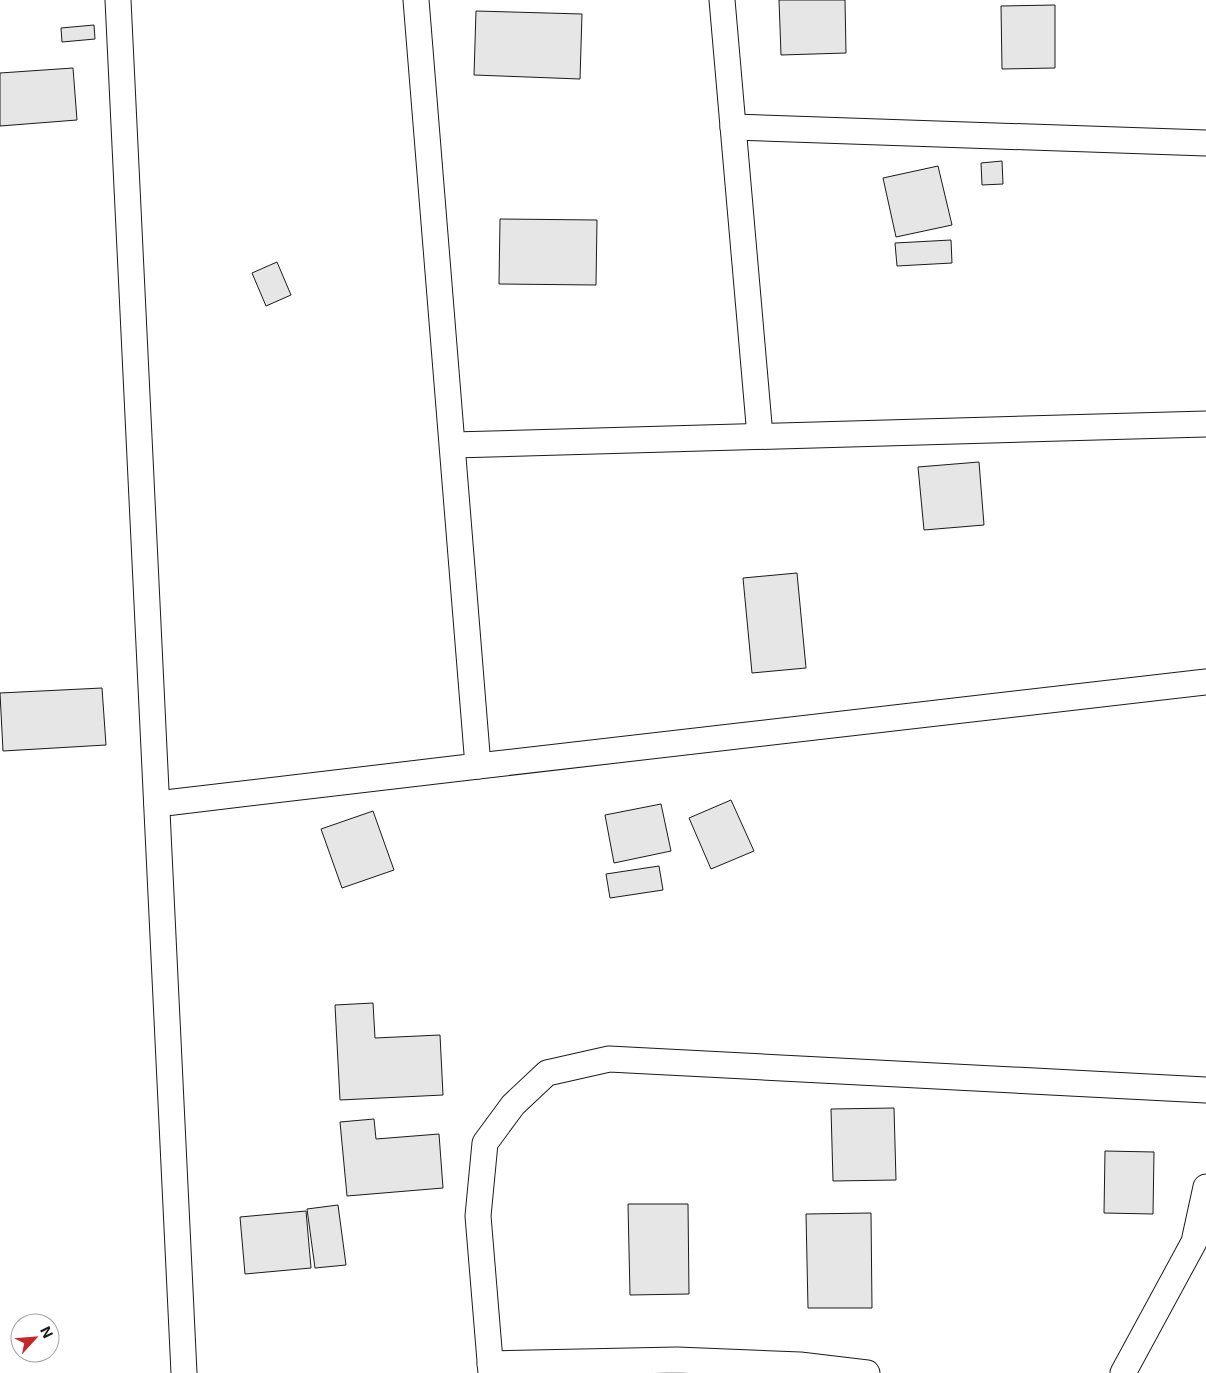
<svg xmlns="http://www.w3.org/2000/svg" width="1206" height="1373" viewBox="0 0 1206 1373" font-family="Inter,sans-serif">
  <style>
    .building { fill: #e6e6e6; stroke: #1a1a1a }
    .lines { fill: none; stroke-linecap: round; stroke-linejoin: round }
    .minor-casing { stroke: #1a1a1a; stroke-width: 27 }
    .minor { stroke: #fff; stroke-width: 25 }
  </style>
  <rect width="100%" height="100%" fill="#fff"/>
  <!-- building -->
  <g class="building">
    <polygon points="779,0 845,0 846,53 781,55"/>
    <polygon points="1055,5 1055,68 1002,69 1001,6"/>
    <polygon points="476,11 582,14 580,79 474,75"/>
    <polygon points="94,25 95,39 62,42 61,28"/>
    <polygon points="73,68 77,120 0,126 0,73"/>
    <polygon points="1002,161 1003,184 982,185 981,163"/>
    <polygon points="938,166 952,225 896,237 883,178"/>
    <polygon points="500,219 597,220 596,285 499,284"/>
    <polygon points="951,240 952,263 897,266 895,243"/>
    <polygon points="277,262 291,295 266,306 252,273"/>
    <polygon points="979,462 984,525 924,530 918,467"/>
    <polygon points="797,573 806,668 752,673 743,578"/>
    <polygon points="102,688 106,745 3,751 0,693"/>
    <polygon points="731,800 754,851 711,869 689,818"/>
    <polygon points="661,804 671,851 614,863 605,815"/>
    <polygon points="373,811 394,870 342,888 321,829"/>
    <polygon points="659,866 663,890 610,898 606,874"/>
    <polygon points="373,1003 375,1038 440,1035 443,1095 340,1100 335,1005"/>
    <polygon points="894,1108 896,1180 833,1181 831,1109"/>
    <polygon points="374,1119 376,1139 439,1134 443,1188 347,1196 340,1122"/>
    <polygon points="1105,1151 1154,1152 1153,1214 1104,1213"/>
    <polygon points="628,1204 688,1204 689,1294 630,1295"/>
    <polygon points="338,1205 346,1265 315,1268 307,1209"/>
    <polygon points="306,1211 311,1268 245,1274 240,1217"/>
    <polygon points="871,1213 872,1308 808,1308 806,1214"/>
  </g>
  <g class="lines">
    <!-- minor casing -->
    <g class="minor-casing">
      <g id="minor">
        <polyline points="118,0 184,1373"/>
        <polyline points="722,0 760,436"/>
        <polyline points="733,127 1206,143"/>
        <polyline points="453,445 1206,424"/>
        <polyline points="478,766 1206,682"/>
        <polyline points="157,804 478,766 416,0"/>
        <polyline points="490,1364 677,1360 800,1365 867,1373"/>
        <polyline points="491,1373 478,1216 485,1143 513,1105 547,1073 609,1059 1206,1090"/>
        <polyline points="1123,1373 1194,1242 1206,1187"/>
      </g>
    </g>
    <!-- minor -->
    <use href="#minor" class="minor"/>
  </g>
  <!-- north arrow -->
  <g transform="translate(35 1338) rotate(64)"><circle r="24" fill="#ffffff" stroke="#a3a3a3"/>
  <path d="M0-4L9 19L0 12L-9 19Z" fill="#c62828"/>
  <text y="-8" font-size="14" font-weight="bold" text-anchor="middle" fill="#1a1a1a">N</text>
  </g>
</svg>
